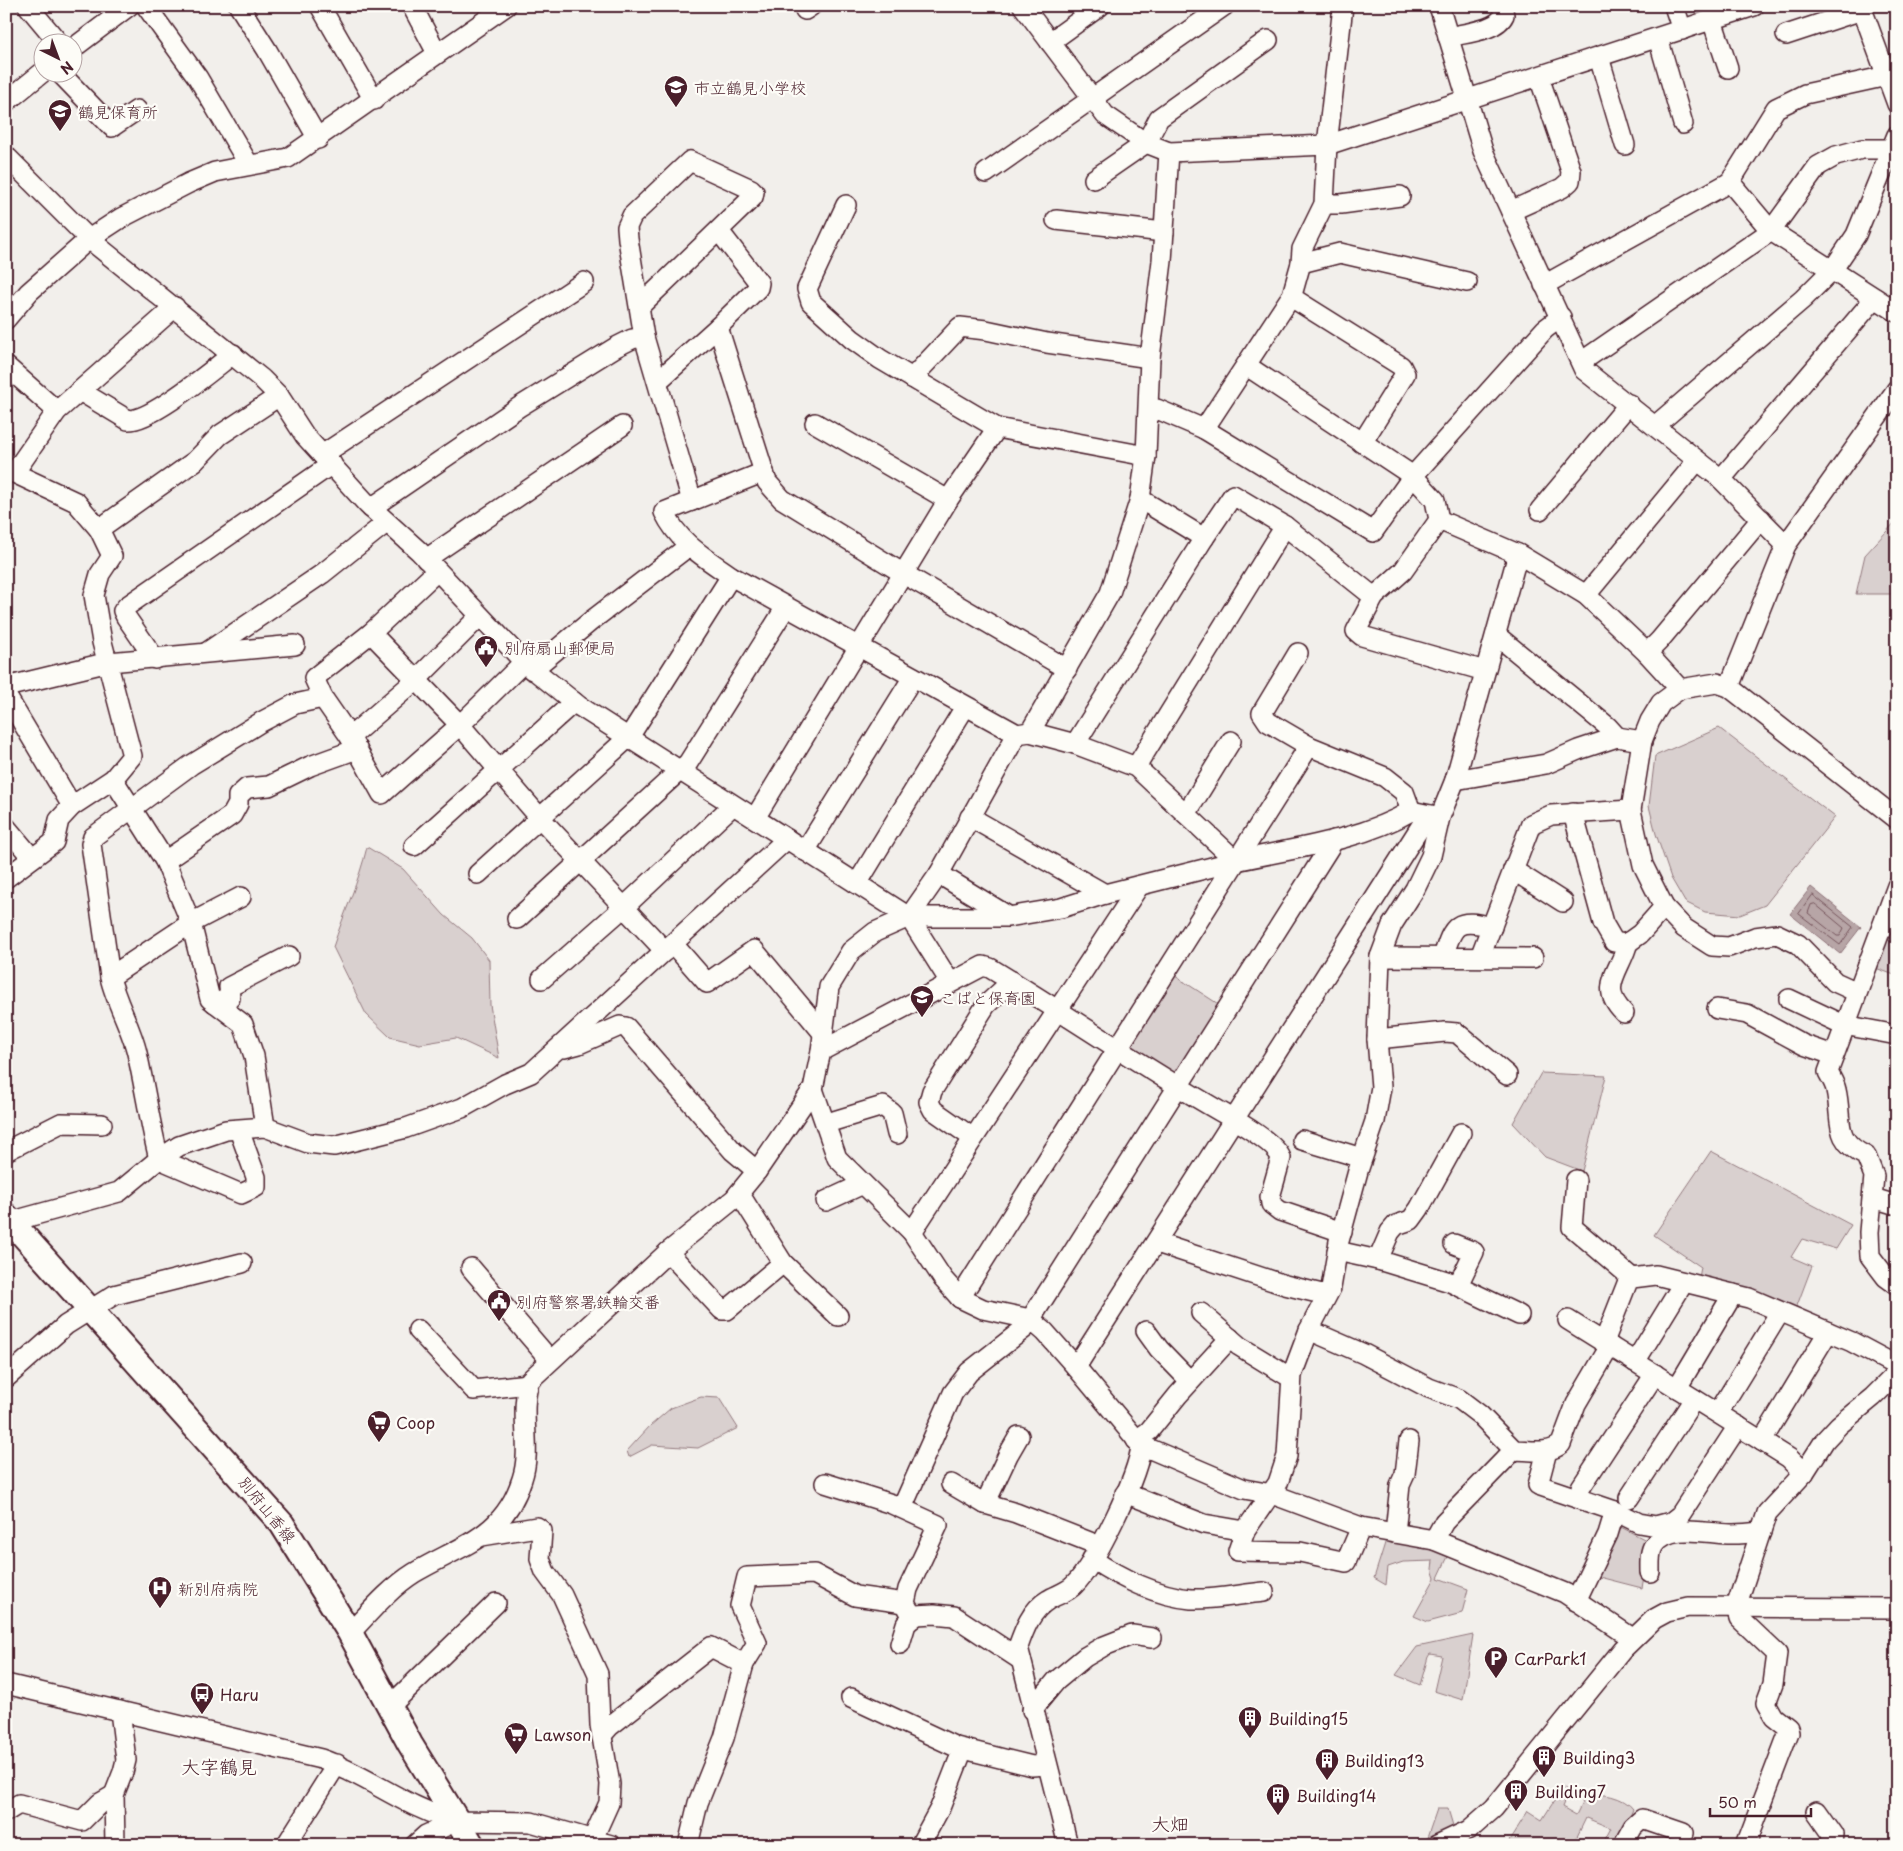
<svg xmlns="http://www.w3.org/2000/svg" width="1903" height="1851" viewBox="0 0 1903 1851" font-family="'Playpen Sans','Klee One',sans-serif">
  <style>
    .green { fill: #d9d0cf; stroke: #92787d }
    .water { fill: #b7a5a6; stroke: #8b6f75 }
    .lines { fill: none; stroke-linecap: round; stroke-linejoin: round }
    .shore { stroke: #76555c; stroke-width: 1 }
    .minor-casing { stroke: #4a1f2b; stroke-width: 22 }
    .major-casing { stroke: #4a1f2b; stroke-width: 28 }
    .minor { stroke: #fdfcf7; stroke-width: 19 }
    .major { stroke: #fdfcf7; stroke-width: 24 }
    .labels { text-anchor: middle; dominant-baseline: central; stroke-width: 4.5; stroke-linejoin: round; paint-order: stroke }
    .poi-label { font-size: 16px; fill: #4a1f2b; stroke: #fdfcf7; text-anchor: start }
    .street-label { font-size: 16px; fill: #4a1f2b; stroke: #fdfcf7 }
    .quarter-label { font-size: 19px; fill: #4a1f2b; stroke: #fdfcf7 }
  </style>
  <rect width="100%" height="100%" fill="#f2efeb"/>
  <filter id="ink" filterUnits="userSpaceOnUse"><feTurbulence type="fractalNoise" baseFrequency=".02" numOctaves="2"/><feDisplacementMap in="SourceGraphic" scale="10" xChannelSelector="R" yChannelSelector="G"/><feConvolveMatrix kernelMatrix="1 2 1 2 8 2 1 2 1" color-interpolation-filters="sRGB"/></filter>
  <g filter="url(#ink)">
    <!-- green -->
    <g class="green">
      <polygon points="1897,520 1897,594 1856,594 1865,555"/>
      <polygon points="1719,728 1835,817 1765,905 1740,915 1705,912 1685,902 1671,878 1656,834 1649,806 1655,756"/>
      <path d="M367,847l36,22 41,46 28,23 17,22 1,45 9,53 -43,-20 -36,6 -30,-7 -24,-23 -33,-67c11,-34 26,-66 34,-100z"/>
      <polygon points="1884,939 1897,943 1897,976 1873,967"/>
      <polygon points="1172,974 1226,1009 1177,1084 1123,1048"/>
      <polygon points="1541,1073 1606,1076 1582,1171 1545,1157 1513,1123"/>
      <polygon points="1711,1151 1851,1225 1836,1249 1802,1239 1791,1257 1812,1266 1795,1311 1699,1278 1701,1267 1654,1235"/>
      <polygon points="701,1397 719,1398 738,1428 698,1448 652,1445 629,1457 627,1451 650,1426 671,1408"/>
      <polygon points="1613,1523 1650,1542 1642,1588 1599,1577 1595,1573"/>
      <polygon points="1386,1540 1451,1550 1438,1578 1468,1589 1462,1613 1428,1622 1414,1616 1435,1578 1432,1569 1433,1561 1403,1562 1388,1567 1386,1585 1374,1578"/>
      <polygon points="1473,1635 1463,1700 1434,1691 1442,1656 1430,1654 1428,1657 1420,1685 1396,1675 1417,1647"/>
      <path d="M1563,1787l6,3 -7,17 14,8 10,-20c14,-3 39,2 47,14l-14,36h-17l9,-17 -25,-10 -13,27 -65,-2 20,-32 14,9z"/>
      <polygon points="1437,1809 1448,1809 1454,1829 1427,1838"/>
    </g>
    <!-- water -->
    <polygon class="water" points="1811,887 1861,927 1840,954 1790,914"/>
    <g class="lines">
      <!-- shore -->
      <g class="shore">
        <polygon points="1813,895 1853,927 1840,945 1799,914"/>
        <polygon points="1815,904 1844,928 1840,936 1837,936 1808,913 1811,905"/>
      </g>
      <!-- minor casing -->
      <g class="minor-casing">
        <g id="minor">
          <polyline points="28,6 58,42"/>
          <polyline points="146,6 198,78 249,165"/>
          <polyline points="239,6 267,50 318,139"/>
          <polyline points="320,6 374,100"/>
          <polyline points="412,6 437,53"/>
          <polyline points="1023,6 1105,115 1146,143 1169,152 1327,145 1754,6"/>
          <polyline points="1439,6 1483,151 1584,370 1721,479 1786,545"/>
          <polyline points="1674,6 1682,30"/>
          <polyline points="1861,6 1897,104"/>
          <polyline points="805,10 811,6"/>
          <polyline points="1712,20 1728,68"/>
          <polyline points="1786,35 1862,10"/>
          <path d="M1448,37c16,-4 49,-6 56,-22l-2,-9"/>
          <polyline points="1658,38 1683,124"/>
          <polyline points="1050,42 1100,6"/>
          <polyline points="72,49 129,6"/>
          <polyline points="1599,57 1625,145"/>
          <polyline points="59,72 112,127 137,110"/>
          <polyline points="6,102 43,72"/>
          <polyline points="6,156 89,239 262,379 279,396 305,436 368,505 419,551 524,662 579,706 909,917 950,982"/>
          <polyline points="986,173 1224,6"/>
          <polyline points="1094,179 1146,143 1159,118 1268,40"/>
          <polyline points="1730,182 1771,231 1897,312"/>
          <polyline points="1324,204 1341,204 1400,196"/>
          <polyline points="846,205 807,289 811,302 852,339 880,359 997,428 1146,456"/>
          <polyline points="1511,211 1562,188 1570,181 1571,171 1539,77"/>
          <polyline points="1056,220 1164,232"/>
          <polyline points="1301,263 1340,253 1467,282"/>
          <polyline points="1544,285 1730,182 1776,108 1805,94 1887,76 1897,78"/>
          <polyline points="1291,297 1401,366 1405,374 1362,443"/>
          <polyline points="639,307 753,197 754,192 751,189 690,161 632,216 627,227 628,239 644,337 692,501"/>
          <polyline points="6,319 29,292 89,239 121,218 189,183 215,172 288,158 506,6"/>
          <polyline points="718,327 767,482 782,499 904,574 1067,669"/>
          <polyline points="1581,362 1771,231 1818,166 1836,156 1862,149 1892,149"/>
          <polyline points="6,366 57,411"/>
          <polyline points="1247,366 1413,476 1435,500 1439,520 1403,571 1374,597 1356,631 1362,636 1485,671"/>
          <polyline points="912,378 960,327 986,330 1047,343 1150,358"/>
          <polyline points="658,381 718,327 758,288 759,283 719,231"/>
          <path d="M80,391l48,29c24,1 84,-50 105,-66"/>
          <polyline points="1148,416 1157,409 1204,429 1373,532 1413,476 1545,329 1561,317"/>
          <polyline points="815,423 948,500"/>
          <polyline points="1656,425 1803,299 1833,269 1856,235 1897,135"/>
          <polyline points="1204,429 1292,295 1301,263 1302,249 1324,204 1327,145 1343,6"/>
          <polyline points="322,455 584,282"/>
          <path d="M764,472l-100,40c15,31 40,45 67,64l286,158 13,-2 45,12 61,23 100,94c58,-13 124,-20 175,-50l29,6"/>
          <polyline points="1721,479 1875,298"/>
          <polyline points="1140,499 1204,538"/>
          <polyline points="371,508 519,407 616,347 632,339 644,337"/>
          <polyline points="1540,510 1629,404"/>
          <polyline points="1439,520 1518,554 1586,595 1647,653 1680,689"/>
          <polyline points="99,529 195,461 220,435 279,396"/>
          <polyline points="426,559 622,426"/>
          <polyline points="437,571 371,633 314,678 323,698 350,737 382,794 460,725 524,662"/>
          <polyline points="1586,595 1697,461"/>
          <polyline points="371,633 460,725 540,818 665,951"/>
          <polyline points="1496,635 1607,726 1617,737"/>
          <polyline points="207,652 322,574 386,523"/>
          <polyline points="1298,653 1262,713 1268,722 1309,746 1385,777 1404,792 1411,811"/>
          <polyline points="1647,653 1659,641 1761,519"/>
          <polyline points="155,659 126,617 123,611 127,606 332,464"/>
          <polyline points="532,670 591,621 689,546"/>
          <polyline points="6,687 109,662 295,645"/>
          <polyline points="1729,687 1786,545 1897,389"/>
          <polyline points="6,695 72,806"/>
          <polyline points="1030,732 1110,593 1140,499 1146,456 1150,358 1162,261 1169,152"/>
          <polyline points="350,737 416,680 479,617"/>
          <polyline points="1075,744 1204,538 1233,495 1285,526 1374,597"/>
          <polyline points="1136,767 1285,526"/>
          <polyline points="113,779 165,861 191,923 210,999 243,1024 254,1056 265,1127"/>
          <polyline points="1455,780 1546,764 1578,750 1617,737 1642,741"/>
          <polyline points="1573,813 1603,923 1614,942 1626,944 1640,934 1664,907"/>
          <polyline points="1186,814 1231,741"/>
          <polyline points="970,817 1105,894"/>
          <polyline points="755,818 948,500 997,428"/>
          <polyline points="6,827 32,858"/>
          <polyline points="414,846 574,702"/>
          <polyline points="805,851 913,677"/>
          <polyline points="165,861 232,815 238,804 238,796 247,788 269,786 310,766 357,749"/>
          <polyline points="1513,870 1563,902"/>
          <polyline points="478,874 629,737 731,576"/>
          <polyline points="939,874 1008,916"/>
          <polyline points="6,878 54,842 59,820 72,806 113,779 132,756 102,642 94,595 100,574 112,556 99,529 76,502 14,473 57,411 175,307"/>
          <polyline points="857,884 965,707"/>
          <path d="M1897,886l-69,186c3,6 7,12 8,18 7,30 -4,50 30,66l8,20 -5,56 1,24 16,21 11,8"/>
          <polyline points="909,917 939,874 1017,734"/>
          <polyline points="517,919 688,763 786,607"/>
          <polyline points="673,944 707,983 754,950 823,1033"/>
          <polyline points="1380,957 1533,958"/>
          <path d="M1443,957c10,-33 14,-39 49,-30"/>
          <polyline points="1480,957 1531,824 1551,815 1631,810"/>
          <polyline points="110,977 191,923 241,897"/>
          <polyline points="542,979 623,908 732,806"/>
          <polyline points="1857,992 1835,982 1798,944 1777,934 1755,937 1729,947 1712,946 1684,928 1664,907 1643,865 1631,810 1642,741 1650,721 1661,703 1680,689 1717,683 1729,687 1897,819"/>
          <polyline points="1789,999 1844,1025 1897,1035"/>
          <polyline points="215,1003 230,998 229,987 289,956"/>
          <polyline points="1717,1009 1747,1014 1804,1045 1833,1055"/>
          <path d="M1624,1013c-27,-26 -3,-42 4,-71"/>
          <polyline points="1377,1039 1445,1032 1457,1033 1507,1075"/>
          <polyline points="564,1048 579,1044 620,1026 626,1027 733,1151 757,1171"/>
          <path d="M821,1051l162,-85 7,2c78,47 152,99 231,144 14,8 55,31 60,46l-11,39 1,7 9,7 62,21"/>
          <path d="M813,1089l24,69 75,74 31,47 17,19 23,11 47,10 15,13 31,35 65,78c-1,28 -46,120 -67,140 -6,7 -18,10 -26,15 -17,10 -24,30 -30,47l50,198"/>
          <polyline points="827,1123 883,1106 892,1113 897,1134"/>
          <polyline points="973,1138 933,1110 929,1102 932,1091 986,1005 1012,981"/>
          <polyline points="1302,1140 1362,1158"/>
          <polyline points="6,1151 61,1123 102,1124"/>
          <path d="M159,1159c-9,-35 -14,-71 -22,-106 -6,-26 -21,-50 -27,-76l-19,-133 2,-7 98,-72 70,-43 34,-18 28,-6"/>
          <polyline points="159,1159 241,1194 256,1187 256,1177 239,1130"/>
          <polyline points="1576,1180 1572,1227 1632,1278"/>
          <polyline points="739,1193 783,1263 838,1316"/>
          <polyline points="1873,1198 1893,1204 1897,1200"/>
          <polyline points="826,1201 863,1184"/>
          <polyline points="6,1223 119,1192 159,1159 179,1146 226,1130 265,1127 308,1143 334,1146 406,1128 462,1108 505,1084 531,1073 787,839"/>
          <polyline points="912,1232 1139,886"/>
          <polyline points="1157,1243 1285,1285 1326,1295"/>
          <polyline points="1454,1244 1474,1252 1458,1285"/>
          <polyline points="1337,1251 1378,1260 1450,1282 1519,1315"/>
          <polyline points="668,1252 722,1310 727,1310 783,1263"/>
          <polyline points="1378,1260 1390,1232 1396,1225 1411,1220 1419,1209 1461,1133"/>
          <polyline points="471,1268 550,1360"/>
          <polyline points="960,1298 1309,746"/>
          <polyline points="1201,1313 1239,1346 1291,1378"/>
          <polyline points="1568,1320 1789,1458 1804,1473"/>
          <polyline points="418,1330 474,1390 528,1384"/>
          <path d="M1309,1330l55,24 65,34 30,11 21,16 34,35c15,0 35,5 47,-6l15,-40 34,-58"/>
          <polyline points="1146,1331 1159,1349 1190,1381"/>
          <polyline points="1604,1342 1628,1281 1632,1278 1656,1275 1749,1298 1852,1342 1897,1366"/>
          <polyline points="1635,1362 1684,1282"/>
          <polyline points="1076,1367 1421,826 1431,815"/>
          <polyline points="6,1378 66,1325 114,1295 242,1263"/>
          <polyline points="1677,1388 1733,1294"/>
          <polyline points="1718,1413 1780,1312"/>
          <polyline points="1136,1440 1149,1431 1178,1395 1230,1338"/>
          <polyline points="1762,1441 1828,1332"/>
          <polyline points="1141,1445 1244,1489 1272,1494 1361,1527 1434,1540 1565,1593 1632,1638"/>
          <polyline points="1547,1451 1538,1485 1615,1511 1639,1523 1656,1526 1671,1522 1680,1515 1738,1426"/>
          <polyline points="825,1483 892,1504 938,1525 908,1589 905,1603 913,1618"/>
          <polyline points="951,1484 985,1504 1016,1513 1100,1546"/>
          <polyline points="1581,1487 1655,1374"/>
          <polyline points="1125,1493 1204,1524 1245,1531"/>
          <polyline points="1629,1498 1694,1399"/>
          <polyline points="985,1504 1008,1455 1019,1436"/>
          <polyline points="902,1508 953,1393 969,1372 1025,1328 1334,840"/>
          <polyline points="1361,1527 1346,1562 1300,1552 1238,1551 1245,1531 1278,1483 1287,1456 1292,1375 1309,1330 1331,1288 1339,1241 1358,1171 1375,1121 1381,1087 1377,1039 1380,957 1392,925 1415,889 1431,856 1440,817 1455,780 1518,554"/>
          <polyline points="1395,1533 1400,1485 1405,1474 1409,1441"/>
          <polyline points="482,1536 537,1527 542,1531 540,1559 545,1572 562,1595 598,1674 600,1725 610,1784 609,1803 595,1834"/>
          <polyline points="1434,1540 1444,1522 1514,1450"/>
          <path d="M1092,1559c28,19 65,37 99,40 24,1 50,-5 73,-7"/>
          <path d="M1650,1572c0,-8 -1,-20 4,-27 16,-24 56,-10 79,-11 9,0 19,-1 28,-2"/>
          <polyline points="1576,1601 1608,1534 1615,1511"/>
          <path d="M350,1633c19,-20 40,-45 64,-60 47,-28 90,-36 108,-94 11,-32 -4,-68 8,-99l138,-128 66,-53 23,-28 56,-82 8,-38 8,-64 22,-36 24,-19 34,-15h99l53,-9 44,-14 131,-33"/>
          <polyline points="900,1644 906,1624 916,1615 934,1614 954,1616 1021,1660"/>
          <path d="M6,1684l315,75c47,16 87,51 136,62l74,1 80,23"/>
          <polyline points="851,1698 956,1747 1032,1766 1047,1765"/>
          <polyline points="390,1706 496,1603"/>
          <polyline points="1032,1710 1056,1681 1085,1657 1104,1646 1132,1635 1152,1638"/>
          <polyline points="602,1735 610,1726 711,1647 744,1664"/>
          <polyline points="1816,1811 1833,1835 1832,1845"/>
          <polyline points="6,1812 19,1804 82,1821 100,1803 114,1795"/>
          <polyline points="115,1845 114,1795 123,1772 126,1760 120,1711"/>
          <polyline points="286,1845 337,1764"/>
          <polyline points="415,1845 426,1835 457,1821"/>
          <polyline points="688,1845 698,1803 724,1738 744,1664 757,1643 740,1606 747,1577 814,1574 855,1596 905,1603"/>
          <polyline points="920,1845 940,1808 963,1749"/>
          <polyline points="1437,1845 1469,1830 1494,1808 1623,1649 1654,1619 1667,1612 1688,1607 1897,1608"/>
          <polyline points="1623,1845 1633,1827 1642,1819 1683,1833"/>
          <polyline points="1746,1845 1789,1732 1788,1728 1774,1717 1766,1703 1773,1684 1777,1654 1739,1618 1736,1607 1767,1513 1804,1473 1825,1440 1839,1425 1873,1397 1897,1373"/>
        </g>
      </g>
      <!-- major casing -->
      <g class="major-casing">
        <polyline id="major" points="6,1216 282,1524 350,1633 410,1744 472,1845"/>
      </g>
      <!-- minor -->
      <use href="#minor" class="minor"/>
      <!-- major -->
      <use href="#major" class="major"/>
    </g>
  </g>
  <!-- icons -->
  <defs>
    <g id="school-pin" transform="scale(1.25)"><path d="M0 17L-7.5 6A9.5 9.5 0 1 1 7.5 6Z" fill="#4a1f2b" stroke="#fdfcf7"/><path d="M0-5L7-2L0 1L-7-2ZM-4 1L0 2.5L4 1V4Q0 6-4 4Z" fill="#fff"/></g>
    <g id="civic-pin" transform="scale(1.25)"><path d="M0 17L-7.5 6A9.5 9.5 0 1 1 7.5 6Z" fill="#4a1f2b" stroke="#fdfcf7"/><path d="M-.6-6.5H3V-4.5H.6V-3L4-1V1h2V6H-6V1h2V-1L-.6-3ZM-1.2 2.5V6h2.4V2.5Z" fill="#fff"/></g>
    <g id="supermarket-pin" transform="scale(1.25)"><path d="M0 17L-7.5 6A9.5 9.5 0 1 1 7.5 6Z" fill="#4a1f2b" stroke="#fdfcf7"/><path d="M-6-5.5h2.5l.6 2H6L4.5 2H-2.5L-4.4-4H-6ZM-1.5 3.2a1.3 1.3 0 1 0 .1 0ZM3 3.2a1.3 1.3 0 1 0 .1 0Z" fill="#fff"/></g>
    <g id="hospital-pin" transform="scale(1.25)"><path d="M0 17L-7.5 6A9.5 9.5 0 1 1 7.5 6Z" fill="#4a1f2b" stroke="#fdfcf7"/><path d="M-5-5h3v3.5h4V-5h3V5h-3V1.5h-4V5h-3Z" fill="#fff"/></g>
    <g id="parking-pin" transform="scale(1.25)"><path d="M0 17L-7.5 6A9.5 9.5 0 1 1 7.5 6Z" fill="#4a1f2b" stroke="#fdfcf7"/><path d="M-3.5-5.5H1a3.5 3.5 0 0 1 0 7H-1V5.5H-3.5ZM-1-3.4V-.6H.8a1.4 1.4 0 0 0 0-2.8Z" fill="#fff"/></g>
    <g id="bus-pin" transform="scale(1.25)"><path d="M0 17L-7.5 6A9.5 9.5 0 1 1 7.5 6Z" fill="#4a1f2b" stroke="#fdfcf7"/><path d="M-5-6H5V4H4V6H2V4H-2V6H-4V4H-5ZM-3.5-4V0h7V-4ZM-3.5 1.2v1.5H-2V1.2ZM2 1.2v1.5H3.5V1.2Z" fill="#fff"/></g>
    <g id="building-pin" transform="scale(1.25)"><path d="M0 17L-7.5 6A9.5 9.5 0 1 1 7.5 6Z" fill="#4a1f2b" stroke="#fdfcf7"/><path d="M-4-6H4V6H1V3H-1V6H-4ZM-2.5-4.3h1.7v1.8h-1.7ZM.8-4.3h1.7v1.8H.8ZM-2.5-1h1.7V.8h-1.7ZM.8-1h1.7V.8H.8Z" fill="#fff"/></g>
  </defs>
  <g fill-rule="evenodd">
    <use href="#school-pin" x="676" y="87"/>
    <use href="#school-pin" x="60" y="111"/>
    <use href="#civic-pin" x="486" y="647"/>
    <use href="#school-pin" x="922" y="997"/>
    <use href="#civic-pin" x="499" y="1301"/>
    <use href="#supermarket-pin" x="379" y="1422"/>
    <use href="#hospital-pin" x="160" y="1588"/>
    <use href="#parking-pin" x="1496" y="1658"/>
    <use href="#bus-pin" x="202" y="1694"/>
    <use href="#building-pin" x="1250" y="1718"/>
    <use href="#supermarket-pin" x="516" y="1734"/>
    <use href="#building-pin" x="1544" y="1757"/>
    <use href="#building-pin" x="1327" y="1760"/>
    <use href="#building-pin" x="1516" y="1791"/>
    <use href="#building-pin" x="1278" y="1795"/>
  </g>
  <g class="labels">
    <!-- poi labels -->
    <g class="poi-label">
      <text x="694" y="87">市立鶴見小学校</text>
      <text x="78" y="111">鶴見保育所</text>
      <text x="504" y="647">別府扇山郵便局</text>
      <text x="940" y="997">こばと保育園</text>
      <text x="516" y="1301">別府警察署鉄輪交番</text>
      <text x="396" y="1422">Coop</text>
      <text x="178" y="1588">新別府病院</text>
      <text x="1514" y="1658">CarPark1</text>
      <text x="220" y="1694">Haru</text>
      <text x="1268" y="1718">Building15</text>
      <text x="534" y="1734">Lawson</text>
      <text x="1562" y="1757">Building3</text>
      <text x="1344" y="1760">Building13</text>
      <text x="1534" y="1791">Building7</text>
      <text x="1296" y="1795">Building14</text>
    </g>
    <!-- street labels -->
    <g class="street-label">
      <text transform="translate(268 1509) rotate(51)">別府山香線</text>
    </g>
    <!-- quarter labels -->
    <g class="quarter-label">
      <text x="219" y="1766">大字鶴見</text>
      <text x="1170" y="1823">大畑</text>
    </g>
  </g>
  <!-- margin -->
  <rect width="1903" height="1851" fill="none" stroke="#fdfcf7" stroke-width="25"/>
  <rect x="12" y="12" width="1878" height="1826" fill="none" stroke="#4a1f2b" stroke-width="2" filter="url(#ink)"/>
  <!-- north arrow -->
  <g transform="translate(58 58) rotate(138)"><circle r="24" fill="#fdfcf7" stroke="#b5a4a5"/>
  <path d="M0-4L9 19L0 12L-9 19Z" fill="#4a1f2b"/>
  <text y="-8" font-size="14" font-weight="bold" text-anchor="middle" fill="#4a1f2b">N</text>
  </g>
  <!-- scale -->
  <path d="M1710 1808v8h101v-8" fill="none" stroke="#4a1f2b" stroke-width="2.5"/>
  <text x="1718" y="1808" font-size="15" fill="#4a1f2b" stroke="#fdfcf7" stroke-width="4" paint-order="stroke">50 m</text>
</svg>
